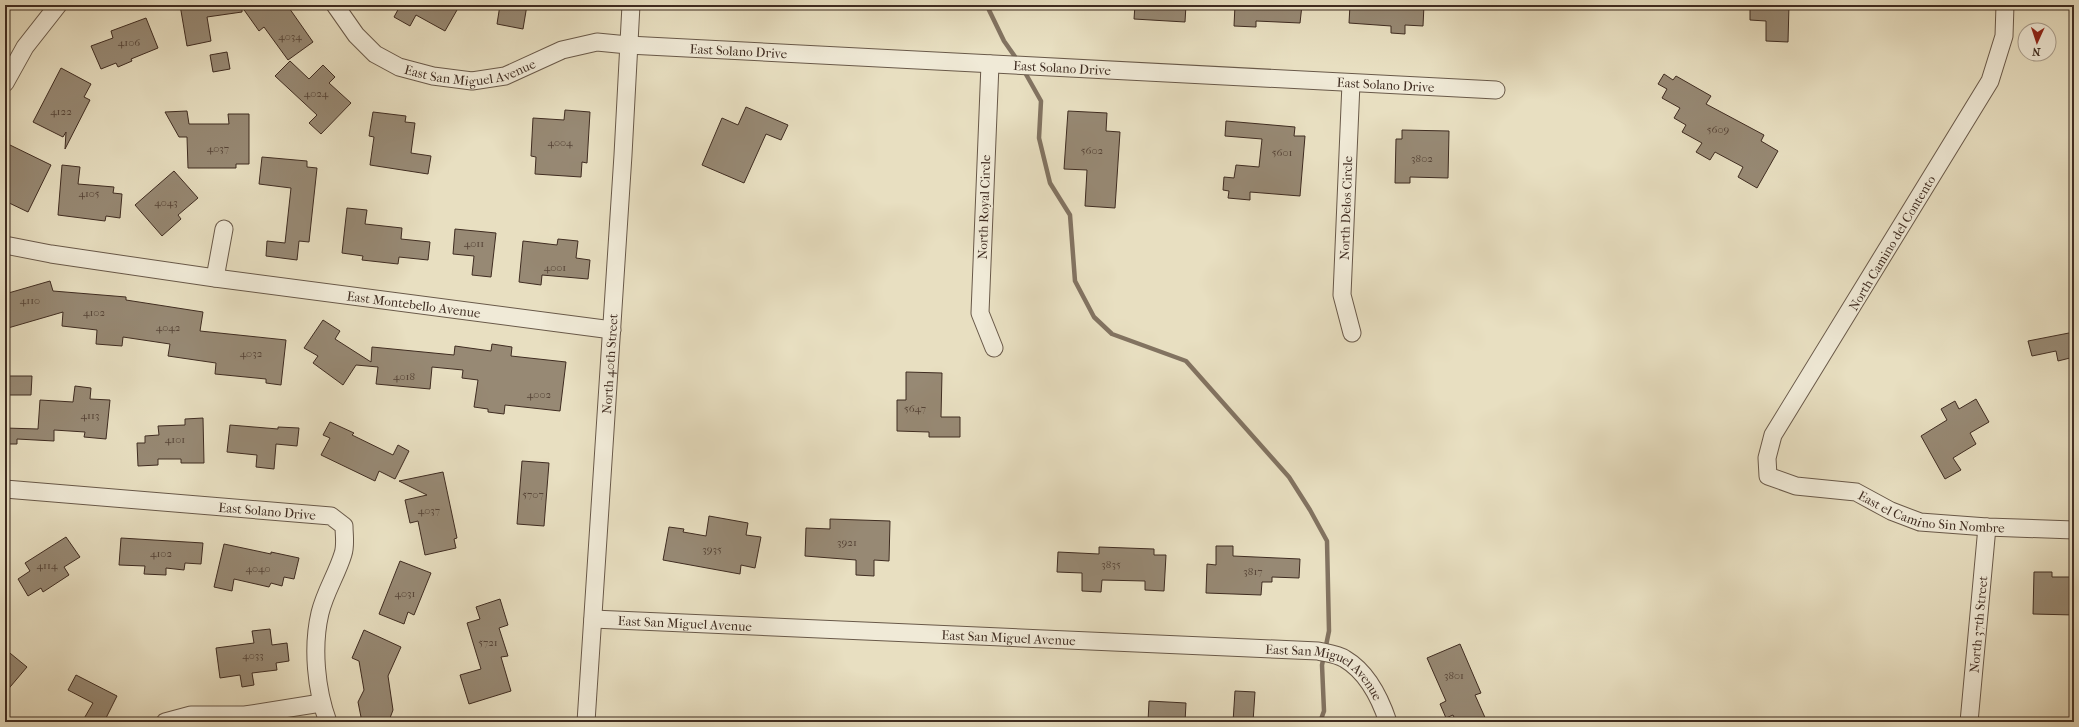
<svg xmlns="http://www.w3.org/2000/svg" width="2079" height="727" viewBox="0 0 2079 727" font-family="'IM FELL French Canon',serif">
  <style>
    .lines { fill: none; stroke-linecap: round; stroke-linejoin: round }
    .stream { stroke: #827361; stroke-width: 4.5 }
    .building { fill: #978974; stroke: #3f2c21 }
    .minor-casing { stroke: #695949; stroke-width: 19 }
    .minor { stroke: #f0ead7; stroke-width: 17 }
    .labels { text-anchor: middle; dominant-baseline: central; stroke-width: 4; stroke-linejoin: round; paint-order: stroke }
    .number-label { font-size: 11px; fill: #554336 }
    .street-label { font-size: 13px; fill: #3f2c21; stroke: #f0ead7 }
  </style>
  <rect width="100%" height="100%" fill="#e8dfc1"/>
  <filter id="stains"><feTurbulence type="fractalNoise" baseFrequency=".005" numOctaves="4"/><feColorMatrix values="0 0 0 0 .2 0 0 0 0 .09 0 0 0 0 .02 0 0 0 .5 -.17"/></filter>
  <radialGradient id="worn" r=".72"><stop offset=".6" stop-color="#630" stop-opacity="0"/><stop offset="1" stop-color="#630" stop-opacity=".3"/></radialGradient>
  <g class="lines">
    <!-- stream -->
    <g class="stream">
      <polyline points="988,5 989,10 1004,41 1018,61"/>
      <polyline points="1023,69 1041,101 1039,138 1050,183 1070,215 1075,281 1094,317 1112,334 1186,361 1289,477 1310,510 1327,541 1329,631 1322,665 1324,711 1320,722"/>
    </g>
  </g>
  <!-- building -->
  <g class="building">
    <polygon points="180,5 287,5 313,42 288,60 264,27 259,31 242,7 242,12 207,17 211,41 187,46"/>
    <polygon points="397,5 456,5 454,8 457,10 445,31 416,15 410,26 394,17 400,6"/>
    <polygon points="500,5 527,5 523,29 497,24"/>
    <polygon points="1135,5 1186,5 1185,22 1134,19"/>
    <polygon points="1235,5 1302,5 1300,23 1256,21 1256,27 1234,26"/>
    <polygon points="1350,5 1424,5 1423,26 1405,25 1405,34 1391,33 1391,26 1349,23"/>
    <polygon points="1750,5 1789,5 1788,42 1766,41 1766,21 1750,20"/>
    <polygon points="146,18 158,48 131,59 132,61 118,67 116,63 101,69 91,46 113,38 111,31"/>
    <polygon points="227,52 230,69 213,72 210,55"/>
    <polygon points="290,61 309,79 323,65 335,77 329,83 351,103 321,134 309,123 317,115 275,76"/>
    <polygon points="61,68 91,84 84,97 90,100 65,149 66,132 63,137 33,122"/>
    <polygon points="1664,74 1673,80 1676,76 1711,96 1706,104 1764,135 1761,141 1778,151 1757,188 1738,177 1743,167 1715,152 1710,160 1696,152 1702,143 1682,132 1686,125 1674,118 1680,108 1662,98 1667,89 1658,84"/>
    <polygon points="746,107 788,125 781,140 766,134 744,183 702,165 722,118 738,125"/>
    <polygon points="565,110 590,112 587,163 582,162 581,177 535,174 536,157 531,156 533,118 564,120"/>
    <polygon points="187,111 189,124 229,124 228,114 249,114 249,164 236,164 236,168 188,168 187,137 179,137 165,112"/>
    <polygon points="1068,111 1107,113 1106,131 1120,132 1115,208 1085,206 1087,170 1064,169"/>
    <polygon points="373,112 406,116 405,122 415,123 411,153 431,156 428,174 370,165 374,137 369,136"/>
    <polygon points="1226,121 1295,127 1294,136 1305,136 1300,196 1250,192 1250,200 1228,198 1229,191 1223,190 1224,177 1234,178 1236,165 1259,167 1262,139 1225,136"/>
    <polygon points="1402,130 1449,131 1448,178 1410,177 1410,183 1395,183 1396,139 1402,139"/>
    <polygon points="10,145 51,165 28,212 5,201 5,156"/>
    <polygon points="262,157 307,161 307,167 317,168 309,242 299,241 297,260 266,256 267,241 285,243 291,188 259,184"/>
    <polygon points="62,165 80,167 78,184 114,187 113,193 122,194 120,218 106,216 105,221 58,215"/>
    <polygon points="174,171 198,198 178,215 181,219 162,236 135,205"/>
    <polygon points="347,208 367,210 365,224 402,228 401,239 430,242 428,260 399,257 398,264 362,260 363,256 342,253"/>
    <polygon points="455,229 496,233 491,277 472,275 474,256 453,254"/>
    <polygon points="558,239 578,241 576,258 590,260 588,279 542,275 541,285 519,282 523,241 557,245"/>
    <polygon points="50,281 53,291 126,297 126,300 203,312 200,331 286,340 281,385 266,383 266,379 215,374 216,363 168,356 170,344 123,337 122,346 96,344 97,330 62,326 63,312 8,328 5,318 5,294"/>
    <polygon points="323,320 340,331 335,339 371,362 372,347 454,355 455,346 491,351 492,344 512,347 511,356 566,362 560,411 505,405 504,414 488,412 488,409 474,407 478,380 462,378 463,370 432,367 430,389 376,384 378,367 356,365 343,385 313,363 318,356 304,348"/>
    <polygon points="2074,332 2074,357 2058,361 2056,351 2032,356 2028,341"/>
    <polygon points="906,372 942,373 941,417 960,417 960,437 929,437 929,432 897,431 897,400 906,400"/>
    <polygon points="5,376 32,376 31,395 5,395"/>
    <polygon points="75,386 91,388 90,399 110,400 106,439 84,437 85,432 54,430 54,441 17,439 17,444 5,444 5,428 38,429 40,400 73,402"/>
    <polygon points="1976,399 1989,422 1970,433 1976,444 1953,458 1961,470 1945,479 1921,436 1947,420 1941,409 1955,401 1959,409"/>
    <polygon points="203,418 204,463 181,463 181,459 158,459 158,465 138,466 137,443 145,443 145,436 159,435 158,426 185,425 185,419"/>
    <polygon points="330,422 354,433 352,435 393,455 398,445 409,451 395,479 379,471 375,481 321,455 330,438 323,435"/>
    <polygon points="230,425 278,429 278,427 299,428 297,446 276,444 274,469 256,467 257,455 227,452"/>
    <polygon points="522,461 549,463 544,526 517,524"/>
    <polygon points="443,472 457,538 454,539 456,548 425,555 418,521 410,523 405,500 427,495 399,481"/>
    <polygon points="709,516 748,523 746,535 761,537 755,568 741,565 740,574 663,560 669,527 684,529 683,532 706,536"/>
    <polygon points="830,519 890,521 889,561 874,560 874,576 856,575 856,560 805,556 806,528 830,529"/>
    <polygon points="66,537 80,557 64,567 69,575 43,592 41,588 28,596 18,579 30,571 25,563"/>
    <polygon points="121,538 203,543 201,564 185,563 184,570 166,568 166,575 144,574 145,566 119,565"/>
    <polygon points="224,544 271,554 271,552 299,558 294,579 284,577 282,586 271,583 269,587 234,579 232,591 214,587"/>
    <polygon points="1216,546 1233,546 1233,556 1300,559 1299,578 1272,577 1272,582 1262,582 1261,595 1206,593 1207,564 1216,565"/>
    <polygon points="1099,547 1154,549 1154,555 1166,555 1164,591 1145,590 1145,581 1102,580 1101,592 1082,591 1082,573 1057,572 1058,552 1099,554"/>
    <polygon points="400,561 431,573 414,615 408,612 404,624 379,614"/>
    <polygon points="2034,572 2052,572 2052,577 2072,577 2074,615 2033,614"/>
    <polygon points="500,599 508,625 499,628 508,656 501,657 511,691 469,704 460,675 481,669 467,623 480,619 476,607"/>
    <polygon points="270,629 272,645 287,643 289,661 276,663 277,670 252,673 254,685 242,687 240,675 220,678 216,648 254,643 252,631"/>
    <polygon points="364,630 401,647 388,676 393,710 390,718 362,722 358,702 364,690 359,661 352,658"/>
    <polygon points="1460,644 1481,693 1475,695 1487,722 1456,722 1453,715 1446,718 1440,704 1446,701 1427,658"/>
    <polygon points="5,649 27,667 5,693"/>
    <polygon points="76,675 117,696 104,722 82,722 93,703 68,690"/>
    <polygon points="1235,691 1255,692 1253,722 1233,722"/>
    <polygon points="1149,701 1186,703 1185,722 1148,722"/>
  </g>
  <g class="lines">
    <!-- minor casing -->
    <g class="minor-casing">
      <g id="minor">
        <path id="s1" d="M335,5l21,30 19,19 24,13 34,9 39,5 33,-5 57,-26 35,-8 31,3 868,45"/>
        <path id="s2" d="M2005,5l-1,31 -14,45 -217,354 -6,23 1,18 28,10 60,6 35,19 29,11 67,5 87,3"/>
        <polyline points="990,64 980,313 994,348"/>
        <polyline points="5,83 25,47 58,5"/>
        <polyline points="1351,83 1342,295 1352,333"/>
        <path id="s3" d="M5,245l46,9 164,24 397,52"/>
        <polyline points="215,278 224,229"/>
        <path id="s4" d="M5,489l326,27 13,10c0,9 2,19 -1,28 -6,20 -18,38 -23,59 -8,34 -4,77 8,109"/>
        <path id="s5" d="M593,619l725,32c8,2 19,3 27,8 22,13 35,39 43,63"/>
        <polyline points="165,722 191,715 245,715 321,703"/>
        <path id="s6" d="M586,722l37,-567 8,-150"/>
        <path id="s7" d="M1969,722l18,-195"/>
      </g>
    </g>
    <!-- minor -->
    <use href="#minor" class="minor"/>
  </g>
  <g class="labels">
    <!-- number labels -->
    <g class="number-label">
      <text x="290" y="36">4034</text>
      <text x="129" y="42">4106</text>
      <text x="316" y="93">4024</text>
      <text x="61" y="111">4122</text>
      <text x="1718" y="129">5609</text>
      <text x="560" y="142">4004</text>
      <text x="218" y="148">4037</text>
      <text x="1092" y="150">5602</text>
      <text x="1282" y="152">5601</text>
      <text x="1422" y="158">3802</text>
      <text x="89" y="193">4105</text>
      <text x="166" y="202">4043</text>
      <text x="474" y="243">4011</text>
      <text x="555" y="267">4001</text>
      <text x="30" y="300">4110</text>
      <text x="94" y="312">4102</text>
      <text x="168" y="327">4042</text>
      <text x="251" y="353">4032</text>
      <text x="404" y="376">4018</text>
      <text x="539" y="394">4002</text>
      <text x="915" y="408">5647</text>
      <text x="90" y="415">4113</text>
      <text x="175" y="439">4101</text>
      <text x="533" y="494">5707</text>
      <text x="429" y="510">4037</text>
      <text x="847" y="542">3921</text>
      <text x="712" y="549">3935</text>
      <text x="161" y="553">4102</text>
      <text x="1111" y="564">3835</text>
      <text x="47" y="565">4114</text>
      <text x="258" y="568">4040</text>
      <text x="1253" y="571">3817</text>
      <text x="405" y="593">4031</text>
      <text x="488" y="642">5721</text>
      <text x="253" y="655">4033</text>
      <text x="1454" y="675">3801</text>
    </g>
    <!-- street labels -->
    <g class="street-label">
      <text stroke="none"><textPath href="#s1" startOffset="439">East Solano Drive</textPath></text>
      <text stroke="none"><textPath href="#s1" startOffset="164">East San Miguel Avenue</textPath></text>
      <text stroke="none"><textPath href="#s1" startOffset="763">East Solano Drive</textPath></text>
      <text stroke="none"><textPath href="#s1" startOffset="1087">East Solano Drive</textPath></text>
      <text transform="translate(984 207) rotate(-88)">North Royal Circle</text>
      <text transform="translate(1346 208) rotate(-88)">North Delos Circle</text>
      <text transform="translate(1892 243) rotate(-59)">North Camino del Contento</text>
      <text stroke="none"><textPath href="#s3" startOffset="413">East Montebello Avenue</textPath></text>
      <text stroke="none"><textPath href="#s6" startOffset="359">North 40th Street</textPath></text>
      <text stroke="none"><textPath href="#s2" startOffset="705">East el Camino Sin Nombre</textPath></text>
      <text stroke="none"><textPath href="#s4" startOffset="263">East Solano Drive</textPath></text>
      <text stroke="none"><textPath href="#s5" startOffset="92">East San Miguel Avenue</textPath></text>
      <text stroke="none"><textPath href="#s7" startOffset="98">North 37th Street</textPath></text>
      <text stroke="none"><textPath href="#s5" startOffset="416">East San Miguel Avenue</textPath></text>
      <text stroke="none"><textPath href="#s5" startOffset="740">East San Miguel Avenue</textPath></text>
    </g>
  </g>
  <!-- margin -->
  <rect width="2079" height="727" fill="none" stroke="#e8dfc1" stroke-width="20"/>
  <rect x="6" y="6" width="2067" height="715" fill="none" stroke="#3f2c21" stroke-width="2"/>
  <rect x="10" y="10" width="2059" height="707" fill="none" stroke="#3f2c21"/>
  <!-- north arrow -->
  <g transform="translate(2037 42) rotate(183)"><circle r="19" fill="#f0ead7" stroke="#a99e8e"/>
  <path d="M0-3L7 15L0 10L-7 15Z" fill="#8f2418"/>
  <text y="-6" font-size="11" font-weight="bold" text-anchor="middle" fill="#3f2c21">N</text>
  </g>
  <rect width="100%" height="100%" filter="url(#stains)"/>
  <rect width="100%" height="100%" fill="url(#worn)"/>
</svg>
